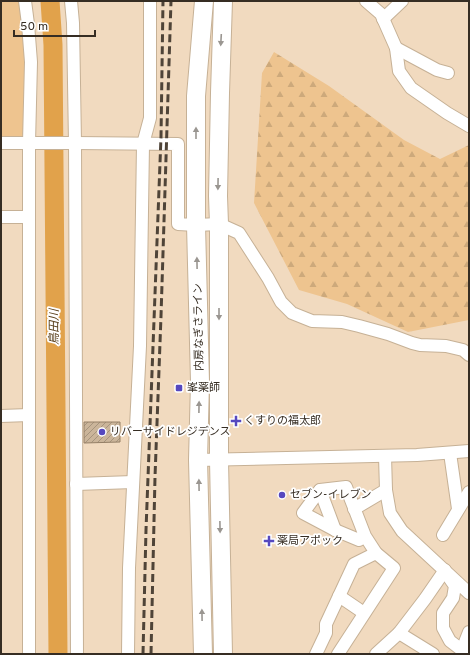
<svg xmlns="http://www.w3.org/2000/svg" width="470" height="655" viewBox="0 0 470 655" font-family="Overpass,'Noto Sans JP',sans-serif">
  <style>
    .green { fill: #eec48f }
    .forest { fill: url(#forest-firs) }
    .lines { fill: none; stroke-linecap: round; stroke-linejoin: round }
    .river { stroke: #e1a24b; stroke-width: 19 }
    .building { fill: url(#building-hatch); stroke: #958067 }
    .minor-casing { stroke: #c6b196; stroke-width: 14 }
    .highway-casing { stroke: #c6b196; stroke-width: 20 }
    .minor { stroke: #fff; stroke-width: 12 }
    .highway { stroke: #fff; stroke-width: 18 }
    .rail { stroke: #4f4438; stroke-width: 3; stroke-dasharray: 8 4; stroke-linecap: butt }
    .oneway { fill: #9a9691 }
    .poi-dot { fill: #5648bf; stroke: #fff; stroke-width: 1.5 }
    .labels { text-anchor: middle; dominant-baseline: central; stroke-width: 3.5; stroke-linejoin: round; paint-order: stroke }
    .street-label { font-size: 11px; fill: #362d23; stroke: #fff }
    .poi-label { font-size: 11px; fill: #362d23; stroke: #fff; text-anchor: start }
    .water-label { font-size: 12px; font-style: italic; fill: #5a401c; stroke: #fff }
  </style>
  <defs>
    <pattern id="forest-firs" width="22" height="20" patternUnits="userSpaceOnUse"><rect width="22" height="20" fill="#eec48f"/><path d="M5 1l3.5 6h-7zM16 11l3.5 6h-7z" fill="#cda97b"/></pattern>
    <pattern id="building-hatch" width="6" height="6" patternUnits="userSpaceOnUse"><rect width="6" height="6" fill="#cbb59a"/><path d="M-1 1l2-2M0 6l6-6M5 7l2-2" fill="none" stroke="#a6947d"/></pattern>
  </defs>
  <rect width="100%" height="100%" fill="#f1dabf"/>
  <!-- green -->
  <polygon class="green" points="1,1 21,1 28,64 23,134 21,138 1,138"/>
  <!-- forest -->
  <polygon class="forest" points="274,52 329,86 404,140 440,159 469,145 469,320 408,332 347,304 299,290 254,203 262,73"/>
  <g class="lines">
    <!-- river -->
    <polyline class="river" points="50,1 53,45 58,654"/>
  </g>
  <!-- building -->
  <polygon class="building" points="84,422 120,422 120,442 84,443"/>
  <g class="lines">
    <!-- minor casing -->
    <g class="minor-casing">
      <g id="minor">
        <polyline points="25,1 28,24 31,62 29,143 29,654"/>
        <polyline points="71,1 73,23 75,143 77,654"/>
        <polyline points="366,1 381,14 396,48 399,71 411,88 447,113 469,126"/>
        <polyline points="383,19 402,1"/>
        <polyline points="396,48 437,70 448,73"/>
        <polyline points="1,143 75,143 178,144 178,224 196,225 219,224 239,233 268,278 281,302 292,313 312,321 342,322 359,326 388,334 412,343 420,345 446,346 463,350 469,355"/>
        <polyline points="1,217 29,217"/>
        <polyline points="1,416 29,415"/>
        <polyline points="450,453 458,509"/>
        <polyline points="385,456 386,490 390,513 402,531 469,593"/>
        <polyline points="198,460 417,455 469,451"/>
        <polyline points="76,484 133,482"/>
        <polyline points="320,490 335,530"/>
        <polyline points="354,509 386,490"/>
        <polyline points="443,535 469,492"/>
        <polyline points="365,536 359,540 335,530 303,513 320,490 346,487 365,536 376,553"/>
        <polyline points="448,576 455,586 453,598 443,613 443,628 450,641 467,654"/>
        <polyline points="339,596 364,613"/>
        <polyline points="462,650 469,632"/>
        <polyline points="128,654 129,568 140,346 143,144 150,118 150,1"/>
        <polyline points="316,654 326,633 326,624 354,564 376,553 394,568 338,654"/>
        <polyline points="376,654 399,633"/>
        <polyline points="433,654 399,633 425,599 445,570"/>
      </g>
    </g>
    <!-- highway casing -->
    <g class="highway-casing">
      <g id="highway">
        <polyline points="203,654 198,460 200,382 196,225 196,96 204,1"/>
        <polyline points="223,654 219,460 219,224 218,196 220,93 223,1"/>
      </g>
    </g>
    <!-- minor -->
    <use href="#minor" class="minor"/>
    <!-- highway -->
    <use href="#highway" class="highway"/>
    <!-- rail -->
    <g class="rail">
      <polyline points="143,654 146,530 161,137 163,1"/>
      <polyline points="151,654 155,477 161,316 171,1"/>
    </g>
  </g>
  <!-- one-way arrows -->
  <defs><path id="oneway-solid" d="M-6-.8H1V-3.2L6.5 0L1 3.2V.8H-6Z"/></defs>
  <g class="oneway">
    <use href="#oneway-solid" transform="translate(221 40) rotate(93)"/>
    <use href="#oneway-solid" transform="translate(196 133) rotate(-90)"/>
    <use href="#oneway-solid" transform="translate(218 184) rotate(91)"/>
    <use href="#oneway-solid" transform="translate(197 263) rotate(-91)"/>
    <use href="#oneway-solid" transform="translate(219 314) rotate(90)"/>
    <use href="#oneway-solid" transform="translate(199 407) rotate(-89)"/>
    <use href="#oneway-solid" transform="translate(199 485) rotate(-91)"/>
    <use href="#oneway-solid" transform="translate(220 527) rotate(89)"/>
    <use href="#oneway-solid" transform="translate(202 615) rotate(-91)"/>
  </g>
  <!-- markers -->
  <g class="poi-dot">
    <rect x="175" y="384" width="8" height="8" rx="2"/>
    <path d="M234 415h4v4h4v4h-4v4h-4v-4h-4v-4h4z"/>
    <circle cx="102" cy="432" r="4"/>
    <circle cx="282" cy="495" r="4"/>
    <path d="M267 535h4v4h4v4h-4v4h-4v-4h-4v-4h4z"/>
  </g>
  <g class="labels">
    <!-- street labels -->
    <g class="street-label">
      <text transform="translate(199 327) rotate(-91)">内房なぎさライン</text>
    </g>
    <!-- poi labels -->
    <g class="poi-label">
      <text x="187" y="388">峯薬師</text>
      <text x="244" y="421">くすりの福太郎</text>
      <text x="110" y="432">リバーサイドレジデンス</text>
      <text x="290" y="495">セブン-イレブン</text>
      <text x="277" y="541">薬局アポック</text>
    </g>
    <!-- water labels -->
    <g class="water-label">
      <text transform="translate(55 327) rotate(-90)">鳥田川</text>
    </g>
  </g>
  <!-- border -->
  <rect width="470" height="655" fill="none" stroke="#362d23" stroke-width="4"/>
  <!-- scale -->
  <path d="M14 30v6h81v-6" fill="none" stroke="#362d23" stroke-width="2"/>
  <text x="20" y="30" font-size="12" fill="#362d23" stroke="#ffffff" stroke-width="3" paint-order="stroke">50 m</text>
</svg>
